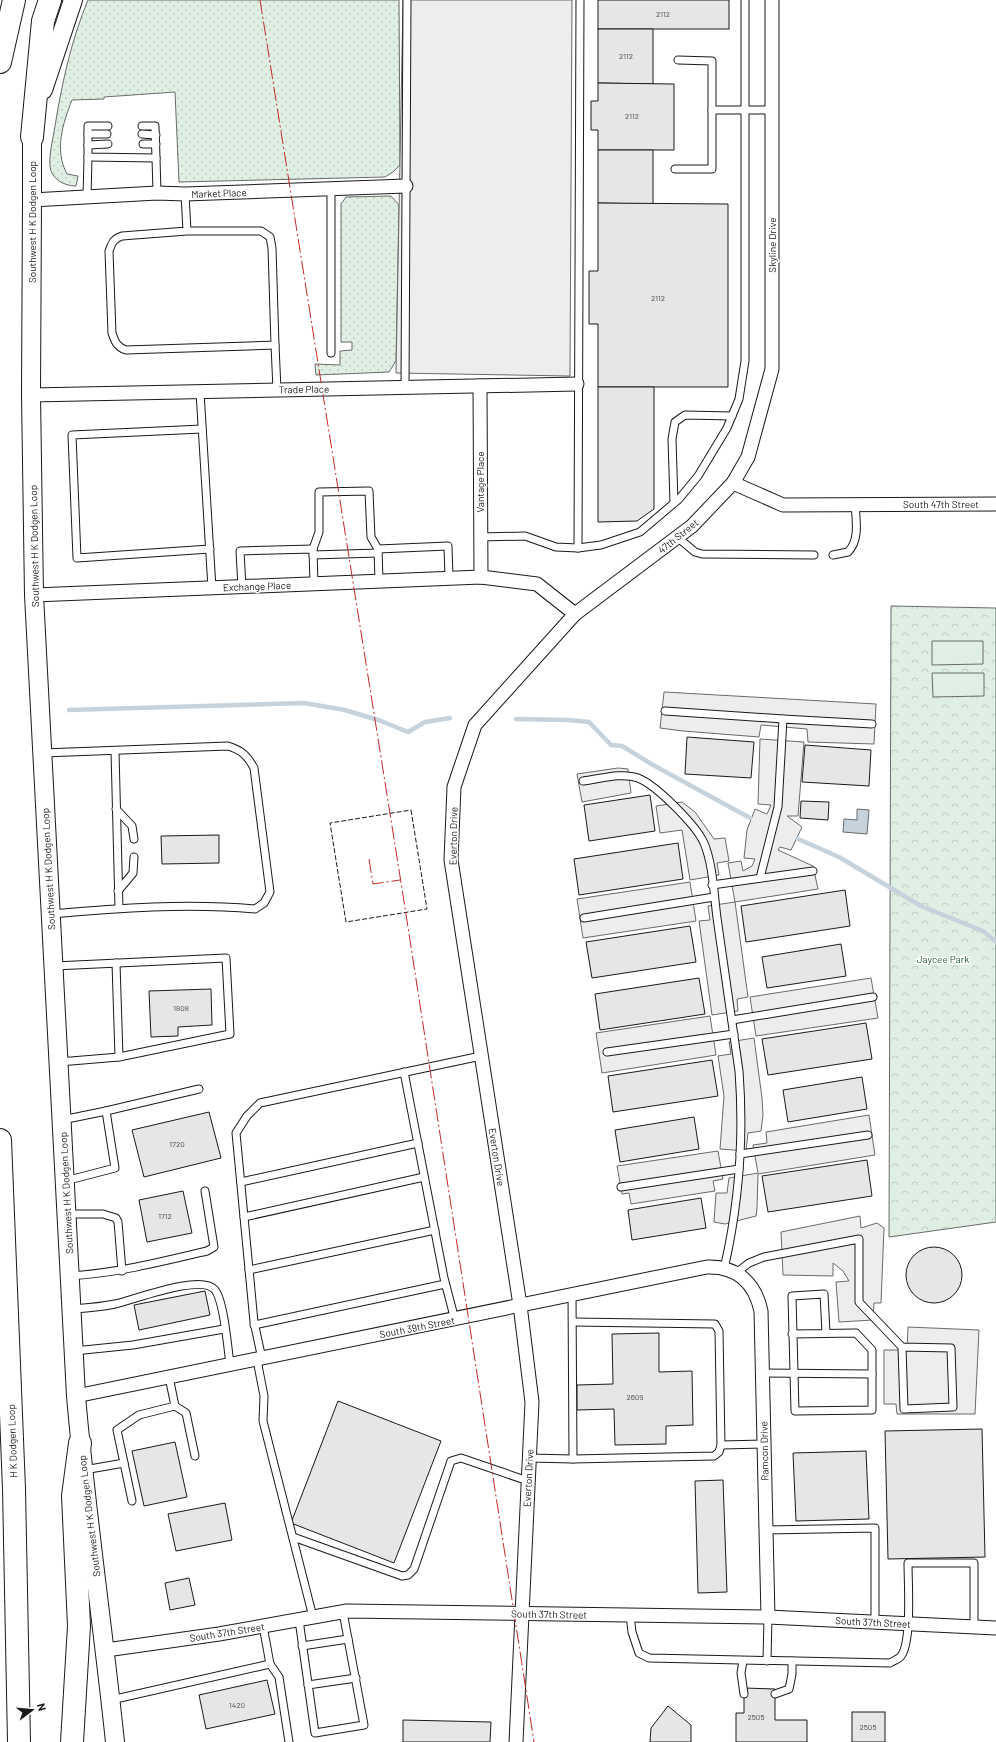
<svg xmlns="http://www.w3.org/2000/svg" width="996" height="1742" viewBox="0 0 996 1742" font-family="Barlow,sans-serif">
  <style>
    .grass { fill: url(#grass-dots); stroke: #6a6a6a }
    .park { fill: url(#park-crowns); stroke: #6a6a6a }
    .pitch { fill: #e0efe3; stroke: #6a6a6a }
    .parking { fill: #ededed; stroke: #6a6a6a }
    .water { fill: #c6d2dc; stroke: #6a6a6a }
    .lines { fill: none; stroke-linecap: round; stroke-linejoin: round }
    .stream { stroke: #c6d2dc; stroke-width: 4.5 }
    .building { fill: #e6e6e6; stroke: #1a1a1a }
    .service-casing { stroke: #1a1a1a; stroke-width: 9 }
    .minor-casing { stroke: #1a1a1a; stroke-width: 15 }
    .secondary-casing { stroke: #1a1a1a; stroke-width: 20 }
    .motorway-casing { stroke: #1a1a1a; stroke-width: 24 }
    .service { stroke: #fff; stroke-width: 7 }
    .minor { stroke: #fff; stroke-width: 13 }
    .secondary { stroke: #fff; stroke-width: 18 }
    .motorway { stroke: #fff; stroke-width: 22 }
    .fence { stroke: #1a1a1a; stroke-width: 1; stroke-dasharray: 5 2; stroke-linecap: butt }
    .power { stroke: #c62828; stroke-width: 1; stroke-dasharray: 14 3 2 3; stroke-linecap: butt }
    .labels { text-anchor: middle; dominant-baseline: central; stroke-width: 3; stroke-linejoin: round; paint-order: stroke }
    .number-label { font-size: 8px; fill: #4d4d4d }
    .street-label { font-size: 10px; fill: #1a1a1a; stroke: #fff }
    .park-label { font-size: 10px; fill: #2b5a34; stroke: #fff }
  </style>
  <defs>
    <pattern id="grass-dots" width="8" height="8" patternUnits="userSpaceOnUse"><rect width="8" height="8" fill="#e0efe3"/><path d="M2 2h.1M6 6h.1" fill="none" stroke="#c0ccc2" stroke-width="1.8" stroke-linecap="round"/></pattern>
    <pattern id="park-crowns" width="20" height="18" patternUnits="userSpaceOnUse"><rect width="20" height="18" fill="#e0efe3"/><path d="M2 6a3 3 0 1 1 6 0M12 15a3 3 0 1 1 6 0" fill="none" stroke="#c0ccc2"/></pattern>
  </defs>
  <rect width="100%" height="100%" fill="#fff"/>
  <!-- grass -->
  <g class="grass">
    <path d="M88,0h311l1,165 -7,7 -8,5 -206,5 -4,-90 -71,5v2l-32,1c-9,23 -18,50 -5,74l11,2 -2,10c-12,0 -25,-7 -26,-20 -1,-13 3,-27 5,-40 7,-43 16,-85 33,-126z"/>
    <polygon points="391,196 399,205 396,361 389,372 316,375 315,364 340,365 340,351 352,350 352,342 341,342 341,204 346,197"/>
  </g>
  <!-- park -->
  <polygon class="park" points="891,606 996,608 996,1222 889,1237"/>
  <!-- pitch -->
  <g class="pitch">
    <polygon points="932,641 983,641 983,664 932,665"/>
    <polygon points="932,673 984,673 984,696 933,697"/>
  </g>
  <!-- parking -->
  <g class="parking">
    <polygon points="403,0 572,0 570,376 396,373"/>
    <polygon points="664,692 876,704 874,744 808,742 807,729 761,725 759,737 683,731 660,728"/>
    <polygon points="760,739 804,742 798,816 787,816 802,827 791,850 780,847 778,850 813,866 818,889 735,902 748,997 737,999 738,1011 712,1015 699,921 710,920 708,906 735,902 728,863 741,861 743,871 752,866 755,859 744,858 747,830 755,809 767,814 771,805 758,804"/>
    <polygon points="618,768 628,769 631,793 582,802 577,774"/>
    <polygon points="682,802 695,812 714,839 725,838 729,861 717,863 719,875 690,880 682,830 660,833 656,806"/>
    <polygon points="690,882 696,921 583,938 577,899"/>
    <polygon points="871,978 878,1018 756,1036 750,997"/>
    <polygon points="710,1016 716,1055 602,1073 596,1033"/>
    <polygon points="754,1038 762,1098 763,1115 761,1131 748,1133 746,1151 720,1149 724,1096 718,1056 731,1054 729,1042"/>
    <polygon points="869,1115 875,1155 758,1174 757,1208 756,1216 725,1224 714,1222 716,1193 727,1193 729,1178 758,1173 753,1145 767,1143 766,1132"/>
    <polygon points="718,1151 723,1179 713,1181 715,1191 631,1204 629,1193 622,1194 617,1166"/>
    <polygon points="860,1216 861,1228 877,1223 884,1228 881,1303 874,1303 873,1320 839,1322 836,1282 849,1281 843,1271 833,1263 833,1276 783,1275 781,1232"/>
    <polygon points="908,1327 979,1330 975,1414 897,1414 896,1404 884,1404 884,1350 907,1350"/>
  </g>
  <!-- water -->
  <polygon class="water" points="857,809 869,810 867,834 843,832 844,819 857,820"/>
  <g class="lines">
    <!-- stream -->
    <g class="stream">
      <polyline points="69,710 304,703 345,710 381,721 408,732 425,722 450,718"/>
      <polyline points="516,719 568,720 589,722 611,745 622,746 653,765 750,818"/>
      <polyline points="798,839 839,857 921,906 983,931 996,942"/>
    </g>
  </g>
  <!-- building -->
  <g class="building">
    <rect x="598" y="0" width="131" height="29"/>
    <polygon points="598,29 653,29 653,84 598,83"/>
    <polygon points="598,83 674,84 674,150 598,150 598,130 591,130 591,101 598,101"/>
    <polygon points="598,150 653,150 653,204 598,203"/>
    <polygon points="598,203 728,204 728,387 598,387 598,324 589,324 589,271 598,271"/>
    <polygon points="598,387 654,387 654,509 637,521 598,522"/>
    <polygon points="687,737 754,742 751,778 685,774"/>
    <polygon points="805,745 871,750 869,786 802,782"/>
    <polygon points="650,795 655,831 589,841 584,805"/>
    <polygon points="801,801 829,802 828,820 800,818"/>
    <polygon points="219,835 219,863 162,864 161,836"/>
    <polygon points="678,843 683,879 579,895 574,859"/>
    <polygon points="845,890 850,926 746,942 741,906"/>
    <polygon points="690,926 696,962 592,978 586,942"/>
    <polygon points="841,944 846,976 767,988 762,957"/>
    <polygon points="699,978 705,1014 600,1030 595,994"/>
    <polygon points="211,989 212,1025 178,1027 178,1036 151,1037 149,991"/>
    <polygon points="866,1023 872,1059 768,1075 762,1039"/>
    <polygon points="712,1060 718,1096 613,1112 608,1076"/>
    <polygon points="862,1077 867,1109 788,1122 783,1090"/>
    <polygon points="209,1112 221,1158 144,1177 132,1130"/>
    <polygon points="694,1117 699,1149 620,1162 615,1130"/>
    <polygon points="867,1160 872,1196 768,1212 762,1176"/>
    <polygon points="183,1191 192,1233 147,1242 139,1200"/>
    <polygon points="701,1198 706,1228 632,1240 628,1210"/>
    <circle cx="934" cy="1275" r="28"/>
    <polygon points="205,1291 210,1315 139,1330 134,1305"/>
    <polygon points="659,1333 659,1372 692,1371 693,1425 666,1426 666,1444 615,1445 614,1409 577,1410 577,1385 613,1384 612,1334"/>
    <polygon points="338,1401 441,1441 394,1563 291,1523"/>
    <polygon points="982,1429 985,1557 888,1559 885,1431"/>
    <polygon points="175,1442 187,1497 144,1506 132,1451"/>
    <polygon points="866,1451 869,1519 796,1521 793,1453"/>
    <polygon points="723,1480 727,1592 698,1593 695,1481"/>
    <polygon points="225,1503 232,1540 176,1551 168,1514"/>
    <polygon points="189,1578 195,1605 170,1610 165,1583"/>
    <polygon points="267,1680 275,1714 206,1729 199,1695"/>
    <polygon points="744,1688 775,1689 775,1720 807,1720 807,1742 736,1742 736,1713 744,1713"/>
    <polygon points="668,1706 691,1725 691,1742 650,1742 651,1728"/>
    <rect x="852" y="1712" width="33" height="30"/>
    <polygon points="403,1720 491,1722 490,1742 403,1742"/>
  </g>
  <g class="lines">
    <!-- service casing -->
    <g class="service-casing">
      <g id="service">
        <polyline points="712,110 772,110"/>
        <polyline points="108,126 88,126 88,157 156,158 157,193"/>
        <polyline points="142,126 155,126 156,158"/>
        <polyline points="88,134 107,134"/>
        <polyline points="142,134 156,135"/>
        <polyline points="143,144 156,144"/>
        <polyline points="88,145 108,144"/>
        <polyline points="675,169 712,169 712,61 678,60"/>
        <polyline points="331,189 331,353"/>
        <path d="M185,194l2,37 -65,5c-9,3 -10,7 -13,15l3,82c3,9 5,14 14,17l149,-5 -3,-97 -2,-11 -9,-6h-74"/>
        <polyline points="87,198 88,157"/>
        <polyline points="275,345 277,390"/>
        <polyline points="405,388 407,0"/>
        <polyline points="200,392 212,588"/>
        <polyline points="202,429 72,435 77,558 210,549"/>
        <polyline points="674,503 672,439 675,422 685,415 732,416"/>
        <polyline points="480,537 525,536 556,547 578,548 601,545 640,532 679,499 698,476 727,428 739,399 745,361 745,0"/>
        <polyline points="677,537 695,552 702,554 814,555"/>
        <polyline points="578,548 580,0"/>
        <polyline points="313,549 319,532 319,492 369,491 371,537 378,549"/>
        <polyline points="313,555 378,553"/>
        <path d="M833,555l15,-3c12,-12 8,-32 7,-48"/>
        <polyline points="379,581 378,549 448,546 449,578"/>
        <polyline points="242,587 240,551 313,549 314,584"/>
        <polyline points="665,711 783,719"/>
        <polyline points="115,751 119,908"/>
        <path d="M43,753l185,-7c13,4 19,9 26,22l16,124 -6,11 -9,6c-68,-6 -137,-1 -204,5"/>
        <path d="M583,781c17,-2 39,-9 55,-3 18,7 58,47 66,65 9,21 10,52 13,75 7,51 15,102 22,153 5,66 0,133 -15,198"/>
        <polyline points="116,809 132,826 134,839"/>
        <polyline points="760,878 778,807 783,719 872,724"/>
        <polyline points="712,885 813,871"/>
        <polyline points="118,891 133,873 134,857"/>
        <polyline points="584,918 714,897"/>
        <polyline points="116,963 119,1057"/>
        <polyline points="54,966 226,958 230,1034 119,1057 59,1062"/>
        <polyline points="732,1020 873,997"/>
        <polyline points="607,1052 734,1034"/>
        <polyline points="404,1072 444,1278 455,1320"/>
        <polyline points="106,1111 199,1089"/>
        <polyline points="62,1120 106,1111 115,1168 65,1181"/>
        <polyline points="740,1154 868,1135"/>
        <polyline points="241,1182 418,1143"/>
        <polyline points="621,1187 739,1169"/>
        <polyline points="67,1214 103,1214 116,1218 118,1222 122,1271"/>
        <polyline points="244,1217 424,1177"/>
        <polyline points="249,1270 435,1230"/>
        <polyline points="736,1273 749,1263 764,1257 859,1239 859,1302 902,1347 951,1348 953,1407 904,1409 902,1347"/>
        <path d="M70,1276c47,-3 91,-14 137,-25l7,-4 -9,-56"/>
        <path d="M72,1309c14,-1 29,-2 43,-5 19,-4 87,-31 100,-14 9,11 13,59 15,75"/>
        <polyline points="573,1322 715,1324 719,1331 721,1445 719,1452 714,1456 573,1459"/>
        <polyline points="254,1325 445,1284"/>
        <polyline points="792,1334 856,1333 872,1350 872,1410 795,1411 792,1296 824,1294 826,1333"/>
        <polyline points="74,1351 133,1345 224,1329"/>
        <polyline points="262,1359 254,1322 236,1133 247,1116 260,1103 481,1056"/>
        <polyline points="257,1360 264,1396 263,1421 313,1617"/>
        <polyline points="763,1373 872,1374"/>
        <polyline points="175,1406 186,1413 195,1456"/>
        <polyline points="721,1445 764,1444"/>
        <polyline points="529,1458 573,1459 572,1294"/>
        <polyline points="124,1463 117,1430 139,1415 175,1406 169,1377"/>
        <polyline points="84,1470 124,1463 132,1501"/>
        <polyline points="766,1530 875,1528 875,1622"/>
        <polyline points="293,1537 402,1576 408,1575 414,1569 451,1461 461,1458 528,1481"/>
        <path d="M630,1615l2,17 7,21 10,5 241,5c3,-2 9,-4 11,-7 11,-14 7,-73 7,-93h66v64"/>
        <polyline points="299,1620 315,1733 364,1725 343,1612"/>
        <polyline points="302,1646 348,1639"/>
        <polyline points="743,1661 741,1673 744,1694"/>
        <polyline points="767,1661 768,1617"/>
        <polyline points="270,1664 279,1677 289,1742"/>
        <polyline points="308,1685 356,1678"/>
        <polyline points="775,1694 789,1689 792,1674 792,1661"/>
        <polyline points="111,1700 270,1664 263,1626"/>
      </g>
    </g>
    <!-- minor casing -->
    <g class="minor-casing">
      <g id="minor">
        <polyline points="32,200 157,193 185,194 406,186"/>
        <polyline points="480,386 481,577"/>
        <polyline points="31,395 577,384"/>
        <polyline points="733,483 783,505 996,504"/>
        <polyline points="34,595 481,577 537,584 575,614"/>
        <path d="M76,1396l631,-129c30,-1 48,16 54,44l7,306"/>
        <polyline points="106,1650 219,1634 347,1611 768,1617 996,1628"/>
        <polyline points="516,1742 532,1402 520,1305 451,860 454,787 475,725 575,614 692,526 733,483 748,457 772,369 772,0"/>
      </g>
    </g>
    <!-- secondary casing -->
    <g class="secondary-casing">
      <g id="secondary">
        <polyline points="43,90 73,0"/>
        <path d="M35,123l-3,14v63l-1,195 3,200 42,801c10,116 27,231 39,346"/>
      </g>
    </g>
    <!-- motorway casing -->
    <g class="motorway-casing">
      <g id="motorway">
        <polyline points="0,62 14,0"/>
        <polyline points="32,137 43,21 50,0"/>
        <polyline points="0,1140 14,1489 19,1742"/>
        <polyline points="72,1742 79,1626 73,1496 80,1443"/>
      </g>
    </g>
    <!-- service -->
    <use href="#service" class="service"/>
    <!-- minor -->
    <use href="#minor" class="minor"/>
    <!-- secondary -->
    <use href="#secondary" class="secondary"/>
    <!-- motorway -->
    <use href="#motorway" class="motorway"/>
    <!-- fence -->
    <polygon class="fence" points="411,810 427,909 346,922 330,823"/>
    <!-- power -->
    <g class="power">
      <polyline points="260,0 403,895 534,1742"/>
      <polyline points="369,859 373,884 400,880"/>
    </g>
  </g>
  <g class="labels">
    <!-- number labels -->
    <g class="number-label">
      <text x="663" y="14">2112</text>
      <text x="626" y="56">2112</text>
      <text x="632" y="116">2112</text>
      <text x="658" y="298">2112</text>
      <text x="181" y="1008">1808</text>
      <text x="177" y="1144">1720</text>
      <text x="165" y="1216">1712</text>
      <text x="635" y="1397">2609</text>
      <text x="237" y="1705">1420</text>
      <text x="756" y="1717">2505</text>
      <text x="868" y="1727">2505</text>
    </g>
    <!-- street labels -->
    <g class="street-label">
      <text transform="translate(219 193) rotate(-2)">Market Place</text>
      <text transform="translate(32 222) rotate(-90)">Southwest H K Dodgen Loop</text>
      <text transform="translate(772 245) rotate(-90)">Skyline Drive</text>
      <text transform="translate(304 389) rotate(-1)">Trade Place</text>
      <text transform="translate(480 482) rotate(-90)">Vantage Place</text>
      <text x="941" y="504">South 47th Street</text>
      <text transform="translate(678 536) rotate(-39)">47th Street</text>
      <text transform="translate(34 546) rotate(-91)">Southwest H K Dodgen Loop</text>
      <text transform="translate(257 586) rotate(-2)">Exchange Place</text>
      <text transform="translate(453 836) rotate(-89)">Everton Drive</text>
      <text transform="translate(48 869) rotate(-93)">Southwest H K Dodgen Loop</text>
      <text transform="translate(497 1157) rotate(81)">Everton Drive</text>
      <text transform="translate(66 1193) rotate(-93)">Southwest H K Dodgen Loop</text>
      <text transform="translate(417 1327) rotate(-11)">South 39th Street</text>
      <text transform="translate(12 1441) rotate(-92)">H K Dodgen Loop</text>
      <text transform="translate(764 1451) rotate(-91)">Ramcon Drive</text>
      <text transform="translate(528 1478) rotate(-87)">Everton Drive</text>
      <text transform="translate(89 1516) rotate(-97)">Southwest H K Dodgen Loop</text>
      <text transform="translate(549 1614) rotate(1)">South 37th Street</text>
      <text transform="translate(873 1622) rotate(3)">South 37th Street</text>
      <text transform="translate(227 1632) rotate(-9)">South 37th Street</text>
    </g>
    <!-- park labels -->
    <g class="park-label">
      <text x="943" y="959">Jaycee Park</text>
    </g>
  </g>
  <!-- north arrow -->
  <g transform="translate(32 1710) rotate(74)" stroke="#ffffff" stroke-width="3" paint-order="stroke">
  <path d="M0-3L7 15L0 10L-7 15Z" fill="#1a1a1a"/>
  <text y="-6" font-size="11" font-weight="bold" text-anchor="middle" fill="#1a1a1a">N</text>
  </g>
</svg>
